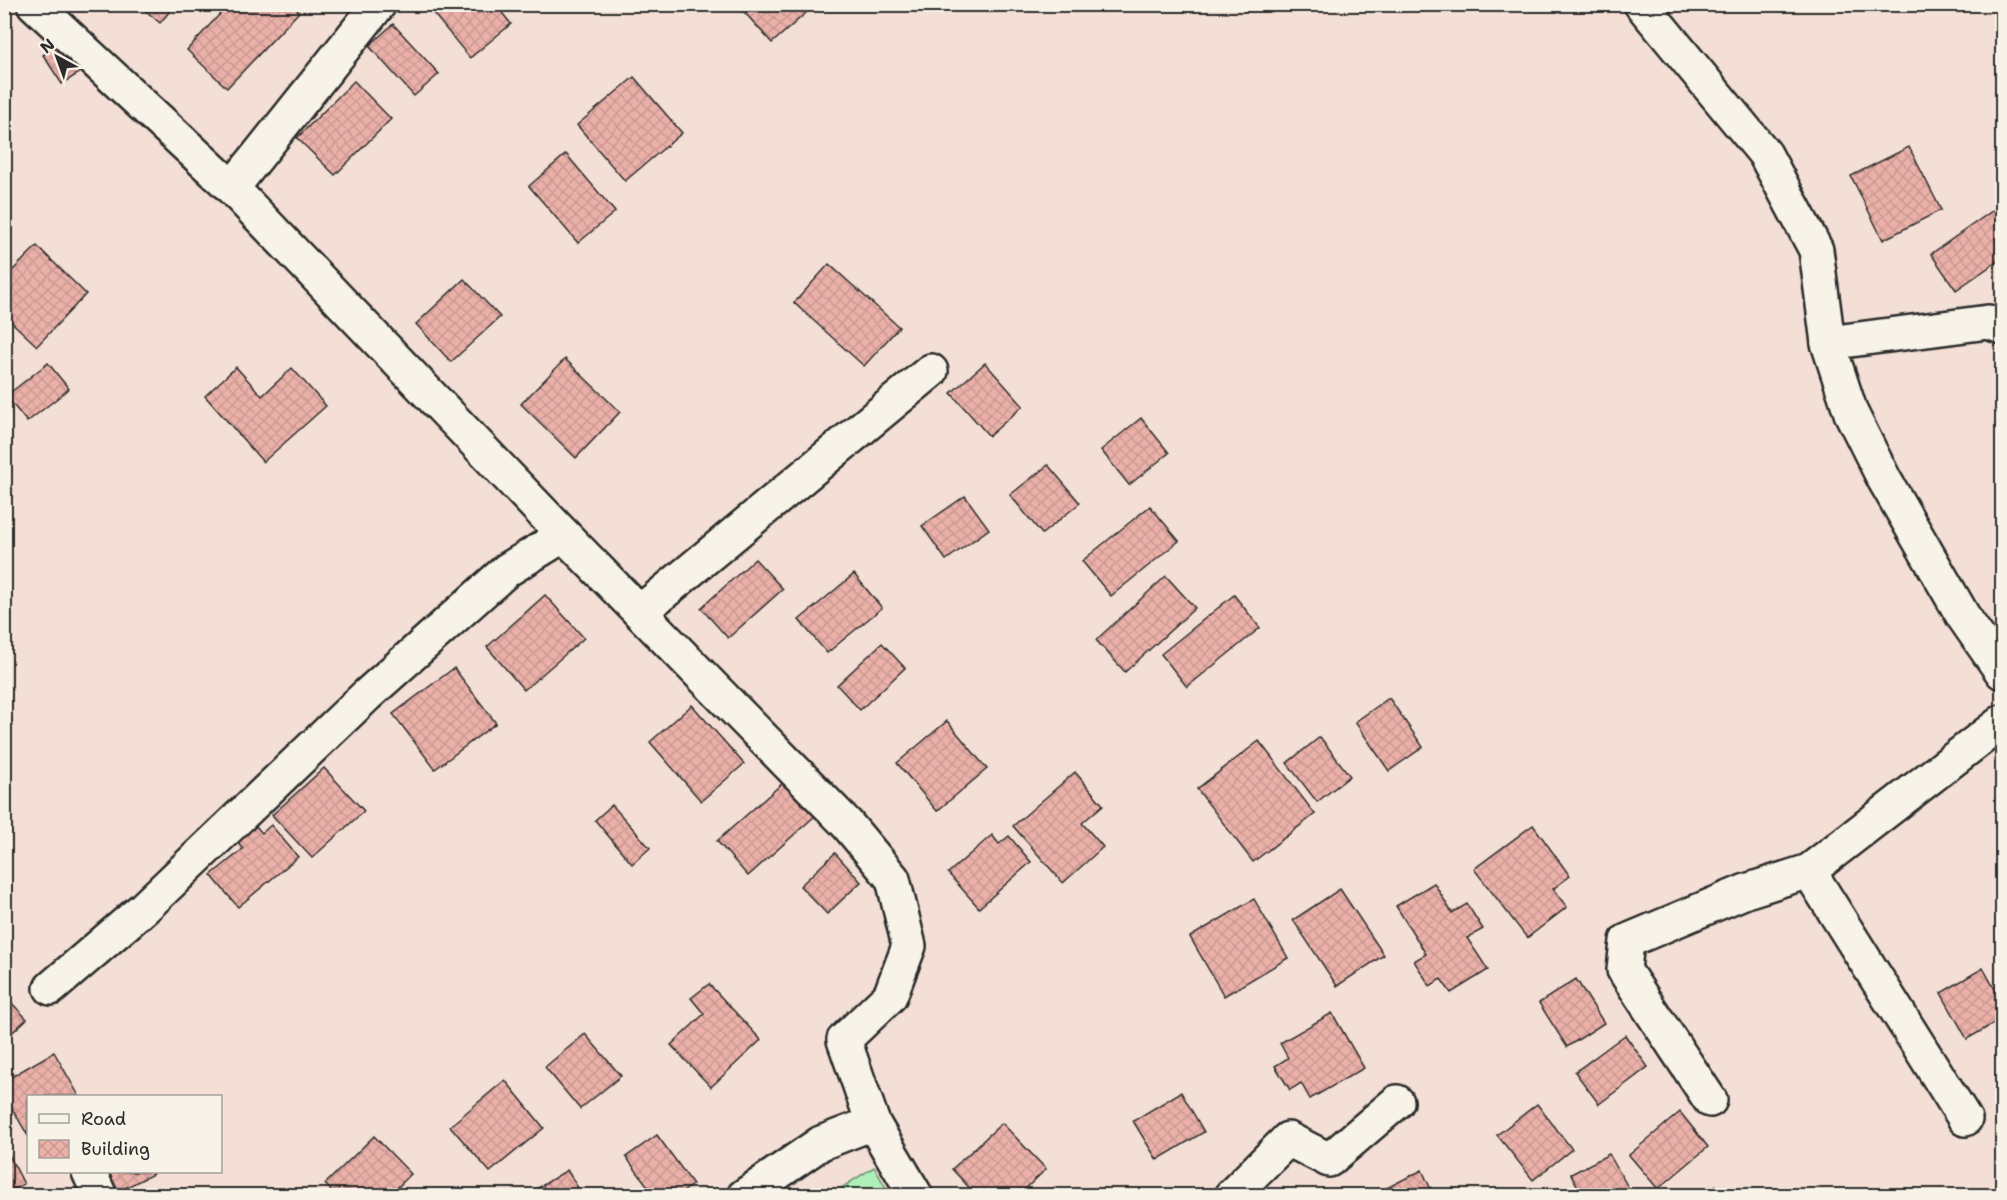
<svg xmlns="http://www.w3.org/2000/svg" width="2007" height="1200" viewBox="0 0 2007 1200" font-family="'Shantell Sans',sans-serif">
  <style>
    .park { fill: #aef0b8; stroke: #6c8e72; stroke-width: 1.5 }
    .building { fill: url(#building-cross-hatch); stroke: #2b2b2b; stroke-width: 1.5 }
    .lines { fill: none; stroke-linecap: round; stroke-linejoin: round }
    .minor-casing { stroke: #2b2b2b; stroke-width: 38 }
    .minor { stroke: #f7f3e8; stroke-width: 33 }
  </style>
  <defs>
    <pattern id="building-cross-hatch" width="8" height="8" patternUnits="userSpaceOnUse" patternTransform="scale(1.5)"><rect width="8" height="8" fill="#ebb1a9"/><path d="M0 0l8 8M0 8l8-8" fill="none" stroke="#ca9892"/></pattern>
  </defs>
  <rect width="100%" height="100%" fill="#f3dfd5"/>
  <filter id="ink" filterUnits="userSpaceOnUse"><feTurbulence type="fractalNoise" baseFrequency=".0167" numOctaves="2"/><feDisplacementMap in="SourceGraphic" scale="12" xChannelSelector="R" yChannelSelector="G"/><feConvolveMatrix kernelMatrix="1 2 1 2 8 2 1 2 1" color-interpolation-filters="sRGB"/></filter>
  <g filter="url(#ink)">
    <!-- park -->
    <polygon class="park" points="874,1167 890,1195 830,1195"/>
    <!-- building -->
    <g class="building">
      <polygon points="138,4 176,4 160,23"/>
      <polygon points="229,4 292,4 299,12 227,88 187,50"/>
      <polygon points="428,4 495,4 511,24 470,58 427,6"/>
      <polygon points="737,4 798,4 806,13 772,43"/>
      <polygon points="393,24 439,74 414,96 369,46"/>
      <polygon points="60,44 79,73 62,84 43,55"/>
      <polygon points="634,77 682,133 625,181 577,125"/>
      <polygon points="354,81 391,119 335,175 297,138"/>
      <polygon points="1909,147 1941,210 1883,240 1851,176"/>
      <polygon points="566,154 615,212 578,243 529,186"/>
      <polygon points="2002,204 2002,258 1956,290 1931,254"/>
      <polygon points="37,246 86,294 37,346 4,315 4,279"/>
      <polygon points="829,264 899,327 864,366 794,303"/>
      <polygon points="464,279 500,317 451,362 416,324"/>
      <polygon points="565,359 620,412 576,458 521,404"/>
      <polygon points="48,363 69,389 27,422 6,396"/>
      <polygon points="985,363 1023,406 989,436 951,393"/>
      <polygon points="236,367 262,396 292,368 326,406 263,462 205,396"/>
      <polygon points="1141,418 1169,453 1129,485 1101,450"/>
      <polygon points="1048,465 1080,503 1042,534 1010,495"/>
      <polygon points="965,496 989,529 946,560 922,526"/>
      <polygon points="1150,506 1179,541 1111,596 1082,561"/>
      <polygon points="755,559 783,589 728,638 701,608"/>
      <polygon points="854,574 882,608 827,653 799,620"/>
      <polygon points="1166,576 1195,608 1125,672 1096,640"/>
      <polygon points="545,595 584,638 524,690 487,647"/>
      <polygon points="1234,595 1260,628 1187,687 1161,654"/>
      <polygon points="882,643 905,668 860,710 837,685"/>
      <polygon points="454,668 496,723 435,769 393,714"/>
      <polygon points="1389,698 1423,747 1389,771 1355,722"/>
      <polygon points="692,705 744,764 701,801 650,742"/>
      <polygon points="947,721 987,769 937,811 897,763"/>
      <polygon points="1320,737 1350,776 1317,802 1287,763"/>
      <polygon points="1259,741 1315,814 1253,862 1197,789"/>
      <polygon points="324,768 364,811 312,858 272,815"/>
      <polygon points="1075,772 1103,805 1082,823 1103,847 1063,883 1013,826"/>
      <polygon points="785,781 816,815 748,876 717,841"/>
      <polygon points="612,805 650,848 632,864 595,820"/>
      <polygon points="253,823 262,833 271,825 298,857 238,907 211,875 243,849 234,839"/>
      <polygon points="1533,825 1570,876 1553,889 1567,907 1527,938 1474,869"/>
      <polygon points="992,835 999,844 1009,836 1031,862 979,908 948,873"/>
      <polygon points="835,853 861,882 827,914 800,886"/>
      <polygon points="1434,883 1452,913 1467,904 1483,929 1467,938 1488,970 1451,993 1441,979 1430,986 1414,961 1426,954 1396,906"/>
      <polygon points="1340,889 1384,955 1337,986 1293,920"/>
      <polygon points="1254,899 1288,958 1224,996 1190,937"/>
      <polygon points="1983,968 2002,1002 2002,1019 1967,1039 1941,993"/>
      <polygon points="1576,979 1604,1023 1567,1047 1539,1003"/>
      <polygon points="709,984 761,1040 711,1087 671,1045 704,1014 691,998"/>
      <polygon points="4,995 27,1019 4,1040"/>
      <polygon points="1332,1013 1364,1068 1310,1099 1301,1083 1290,1090 1275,1066 1288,1058 1280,1043"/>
      <polygon points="585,1034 621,1076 580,1109 545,1067"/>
      <polygon points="1625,1035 1648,1067 1599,1104 1575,1072"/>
      <polygon points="54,1052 79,1096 28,1096 28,1136 4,1094 4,1081"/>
      <polygon points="505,1080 544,1128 490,1172 450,1126"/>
      <polygon points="1181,1092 1204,1132 1157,1160 1133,1121"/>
      <polygon points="1537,1104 1572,1149 1533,1180 1497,1135"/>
      <polygon points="1680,1112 1708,1147 1658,1189 1629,1155"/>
      <polygon points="1002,1123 1046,1169 1018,1196 977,1196 952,1169"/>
      <polygon points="657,1135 693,1184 678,1196 655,1196 626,1157"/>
      <polygon points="374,1136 411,1174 389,1196 336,1196 325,1184"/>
      <polygon points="4,1145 24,1184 4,1194"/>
      <polygon points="1609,1154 1633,1196 1583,1196 1571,1174"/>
      <polygon points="567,1170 583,1196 525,1196"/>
      <polygon points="1422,1170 1434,1196 1371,1196"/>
      <polygon points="102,1172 152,1172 153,1174 113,1194"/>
      <polygon points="1716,1186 1724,1196 1706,1196"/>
    </g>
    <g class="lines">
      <!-- minor casing -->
      <g class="minor-casing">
        <g id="minor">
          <polyline points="34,4 232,188 564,535 847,824 893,879 909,946 890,996 844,1040 873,1123 916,1196"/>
          <polyline points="1641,4 1765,154 1816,250 1828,343 1851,413 1884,479 1963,616 2002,672"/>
          <polyline points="232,188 379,4"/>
          <polyline points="1828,343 1988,322 2002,327"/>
          <polyline points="640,612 931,371"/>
          <polyline points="1809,871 1965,1119"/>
          <polyline points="51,988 144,908 367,695 507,570 564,535"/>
          <polyline points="1710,1100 1624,970 1627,941 1746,891 1809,871 2002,722"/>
          <polyline points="89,1172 100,1196"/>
          <polyline points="744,1196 821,1143 873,1123"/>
          <polyline points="1231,1196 1288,1139 1329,1160 1397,1102"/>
        </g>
      </g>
      <!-- minor -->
      <use href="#minor" class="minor"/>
    </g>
  </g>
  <!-- margin -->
  <rect width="2007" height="1200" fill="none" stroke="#f7f3e8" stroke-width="24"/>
  <rect x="12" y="12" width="1983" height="1176" fill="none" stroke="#2b2b2b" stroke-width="2" filter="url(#ink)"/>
  <!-- legend -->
  <rect x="27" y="1095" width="195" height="78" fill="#f7f3e8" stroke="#a5a39c" stroke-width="1.5"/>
  <rect x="39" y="1114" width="30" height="9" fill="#f7f3e8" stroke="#a5a39c" stroke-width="1.5"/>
  <text x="81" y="1125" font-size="18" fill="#2b2b2b">Road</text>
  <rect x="39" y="1140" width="30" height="18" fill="url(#building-cross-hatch)" stroke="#a5a39c" stroke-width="1.5"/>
  <text x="81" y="1155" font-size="18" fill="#2b2b2b">Building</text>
  <!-- north arrow -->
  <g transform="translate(57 57) rotate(319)" stroke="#f7f3e8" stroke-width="4.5" paint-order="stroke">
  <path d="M0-4.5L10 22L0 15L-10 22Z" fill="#2b2b2b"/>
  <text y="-9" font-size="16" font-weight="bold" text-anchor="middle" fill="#2b2b2b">N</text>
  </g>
</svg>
